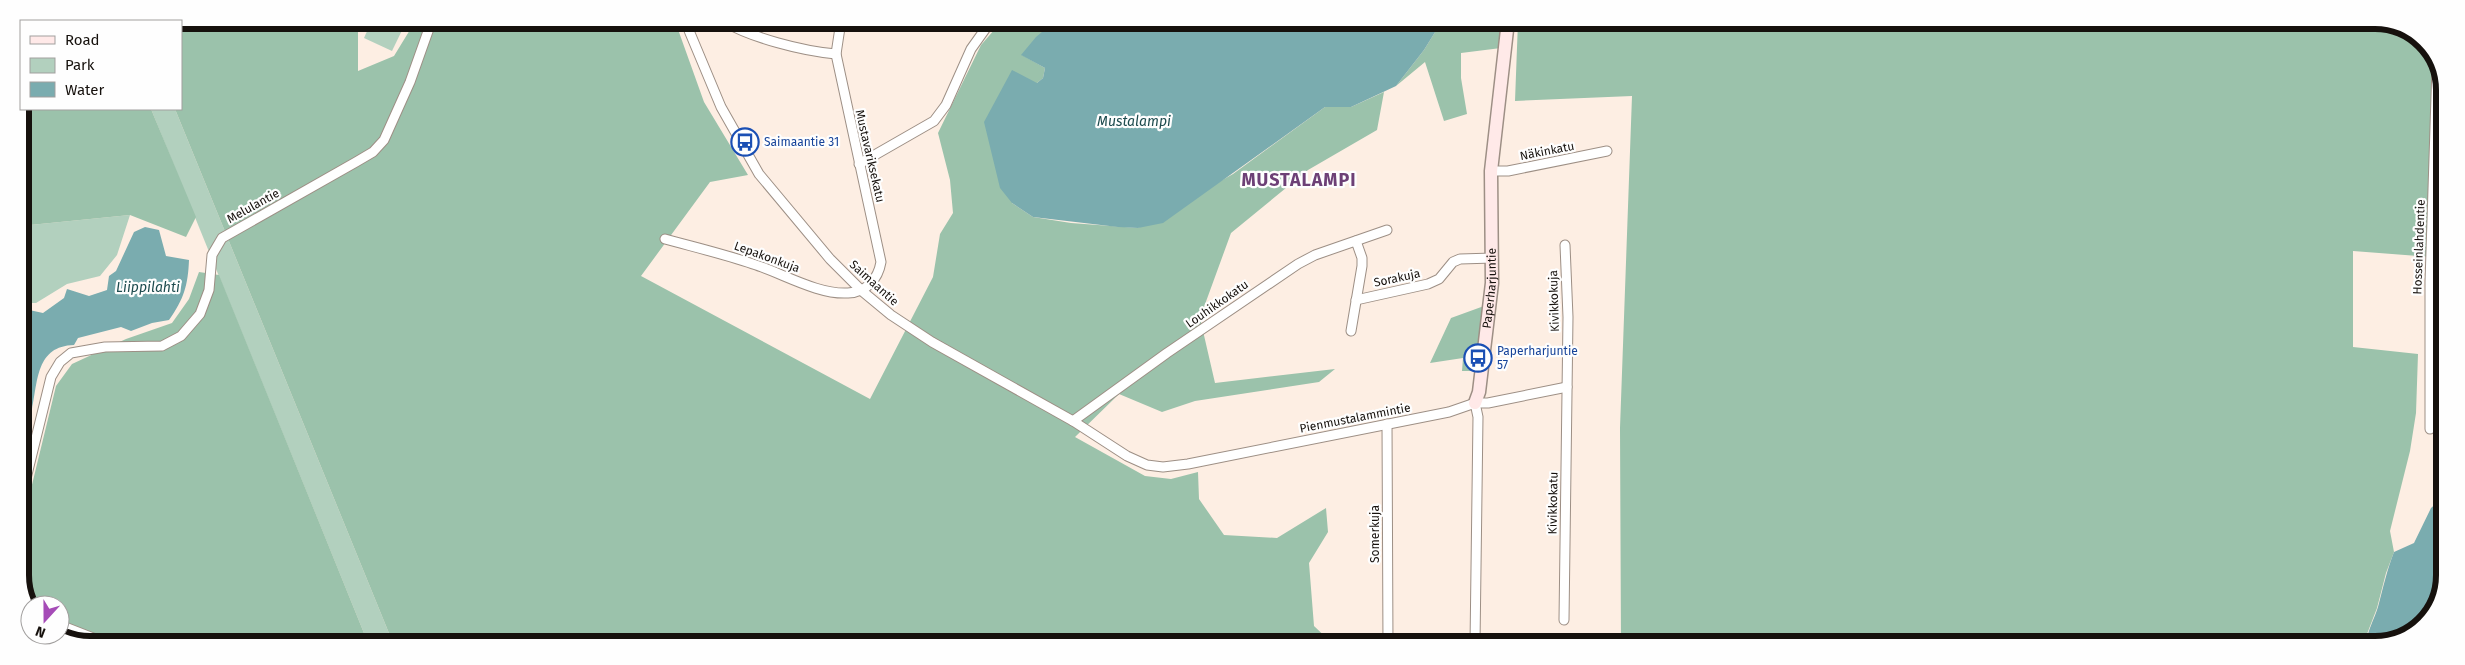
<svg xmlns="http://www.w3.org/2000/svg" width="2465" height="665" viewBox="0 0 2465 665" font-family="'Fira Sans',sans-serif">
  <style>
    .green { fill: #b2d0be }
    .forest { fill: #9bc2ab }
    .water { fill: #7aacaf }
    .lines { fill: none; stroke-linecap: round; stroke-linejoin: round }
    .street-casing { stroke: #9d8f85; stroke-width: 11 }
    .secondary-casing { stroke: #9d8f85; stroke-width: 15 }
    .street { stroke: #fff; stroke-width: 9 }
    .secondary { stroke: #ffe9e8; stroke-width: 12 }
    .labels { text-anchor: middle; dominant-baseline: central; stroke-width: 4.5; stroke-linejoin: round; paint-order: stroke }
    .transit-label { font-size: 12px; fill: #164399; stroke: #fefefe; text-anchor: start }
    .street-label { font-size: 12px; fill: #16110d; stroke: #fefefe }
    .water-label { font-size: 14px; font-style: italic; fill: #1d4b4e; stroke: #fefefe }
    .district-label { font-size: 18px; font-weight: bold; letter-spacing: 1px; fill: #6d4076; stroke: #fefefe }
    .rim { fill: none; stroke: #16110d; stroke-width: 6 }
  </style>
  <rect width="100%" height="100%" fill="#fdeee3"/>
  <!-- green -->
  <g class="green">
    <polygon points="372,20 407,20 392,51 364,38"/>
    <polygon points="151,109 175,109 393,643 368,643"/>
    <polygon points="130,215 117,255 100,276 67,284 36,303 20,303 20,226"/>
  </g>
  <!-- forest -->
  <g class="forest">
    <polygon points="139,20 358,20 358,71 394,56 416,20 675,21 704,102 748,175 710,182 641,276 870,399 933,277 940,234 953,213 950,180 938,133 981,45 1002,21 1055,21 1049,25 1022,55 1045,68 1043,78 1037,83 1012,203 1033,217 1071,223 1138,228 1233,174 1325,107 1351,107 1384,92 1377,130 1308,170 1231,233 1200,318 1215,383 1335,369 1319,382 1195,401 1162,412 1119,394 1075,437 1145,476 1171,479 1198,472 1199,499 1224,535 1277,538 1326,508 1328,532 1309,563 1314,626 1333,644 393,643 175,109 181,109 181,21"/>
    <polygon points="1442,21 1503,21 1501,48 1461,53 1461,78 1467,114 1444,121 1425,62 1396,86 1424,50"/>
    <polygon points="1518,21 2393,22 2428,44 2445,85 2444,258 2353,251 2353,347 2418,354 2416,413 2410,451 2390,531 2394,552 2386,573 2377,608 2367,634 2366,645 1621,644 1620,428 1632,96 1515,101"/>
    <polygon points="21,86 21,109 151,109 196,217 186,237 130,215 20,226"/>
    <polygon points="199,272 219,275 368,643 72,643 59,635 60,605 30,605 20,580 20,534 56,386 72,364 126,339 172,323 189,299"/>
    <polygon points="1484,306 1475,371 1462,371 1463,358 1430,363 1451,318"/>
  </g>
  <!-- water -->
  <g class="water">
    <polygon points="1055,21 1442,21 1424,50 1396,86 1351,107 1325,107 1163,223 1138,228 1118,227 1033,217 1012,203 1000,188 984,122 1012,70 1037,83 1043,78 1045,68 1021,55 1036,37"/>
    <path d="M145,227l14,3 7,26 23,4c-1,25 -5,39 -20,60l-17,3 -21,8 -10,-4 -43,11 -4,7c-38,1 -36,36 -42,64 -3,17 -8,33 -12,50v-151l23,5 21,-15 3,-9 22,7 18,-6 2,-14 7,-5 18,-39z"/>
    <path d="M2443,468v125l-25,37 -42,15h-10c1,-14 8,-25 12,-38 5,-19 9,-37 16,-55l20,-9 17,-35 10,-9 -6,-13v-11z"/>
  </g>
  <g class="lines">
    <!-- street casing -->
    <g class="street-casing">
      <g id="street">
        <polyline points="685,21 721,107 759,174 830,259 862,291 891,315 932,342 1073,421 1127,456 1147,465 1163,467 1188,464 1449,412 1475,403 1488,403 1567,387"/>
        <path d="M723,21c29,17 79,30 113,33"/>
        <polyline points="859,164 934,121 946,105 971,49 991,21"/>
        <polyline points="1491,171 1508,171 1607,151"/>
        <path d="M665,239c29,8 59,15 88,25 29,9 65,31 95,29 19,-1 30,-14 33,-31l-45,-208 5,-33"/>
        <polyline points="1356,300 1428,284 1439,279 1453,262 1460,259 1493,258"/>
        <polyline points="1351,331 1362,266 1362,258 1356,241"/>
        <polyline points="1475,403 1478,417 1475,644"/>
        <polyline points="1073,421 1167,353 1298,264 1315,255 1387,230"/>
        <polyline points="1387,424 1388,644"/>
        <polyline points="2430,429 2430,282 2437,66"/>
        <polyline points="20,503 51,377 60,362 71,353 105,347 162,346 181,336 200,314 209,290 212,255 222,238 356,162 373,152 384,140 410,82 432,20"/>
        <polyline points="1564,620 1568,317 1565,245"/>
        <polyline points="60,625 106,643"/>
      </g>
    </g>
    <!-- secondary casing -->
    <g class="secondary-casing">
      <g id="secondary">
        <path id="s1" d="M1475,403l4,-11 13,-109 -1,-112 17,-150"/>
      </g>
    </g>
    <!-- street -->
    <use href="#street" class="street"/>
    <!-- secondary -->
    <use href="#secondary" class="secondary"/>
  </g>
  <!-- icons -->
  <defs>
    <g id="bus-ring" transform="scale(1.4375)"><circle r="9.5" fill="#fefefe" stroke="#1a4fb4" stroke-width="1.5"/><path d="M-5-6H5V4H4V6H2V4H-2V6H-4V4H-5ZM-3.5-4V0h7V-4ZM-3.5 1.2v1.5H-2V1.2ZM2 1.2v1.5H3.5V1.2Z" fill="#1a4fb4"/></g>
  </defs>
  <g fill-rule="evenodd">
    <use href="#bus-ring" x="745" y="142"/>
    <use href="#bus-ring" x="1478" y="358"/>
  </g>
  <g class="labels">
    <!-- transit labels -->
    <g class="transit-label">
      <text x="764" y="142">Saimaantie 31</text>
      <text x="1497" y="351">Paperharjuntie<tspan x="1497" dy="14">57</tspan></text>
    </g>
    <!-- street labels -->
    <g class="street-label">
      <text transform="translate(1547 151) rotate(-11)">Näkinkatu</text>
      <text transform="translate(870 156) rotate(77)">Mustavariksekatu</text>
      <text transform="translate(253 206) rotate(-29)">Melulantie</text>
      <text transform="translate(2419 247) rotate(-88)">Hosseinlahdentie</text>
      <text transform="translate(767 257) rotate(20)">Lepakonkuja</text>
      <text transform="translate(1397 278) rotate(-12)">Sorakuja</text>
      <text transform="translate(874 283) rotate(42)">Saimaantie</text>
      <text stroke="none"><textPath href="#s1" startOffset="116">Paperharjuntie</textPath></text>
      <text transform="translate(1554 301) rotate(-92)">Kivikkokuja</text>
      <text transform="translate(1217 304) rotate(-35)">Louhikkokatu</text>
      <text transform="translate(1355 418) rotate(-11)">Pienmustalammintie</text>
      <text transform="translate(1553 503) rotate(-89)">Kivikkokatu</text>
      <text transform="translate(1375 534) rotate(-90)">Somerkuja</text>
    </g>
    <!-- water labels -->
    <g class="water-label">
      <text x="1134" y="121">Mustalampi</text>
      <text x="148" y="287">Liippilahti</text>
    </g>
    <!-- district labels -->
    <g class="district-label">
      <text x="1299" y="180">MUSTALAMPI</text>
    </g>
  </g>
  <!-- crop -->
  <path d="M0 0H2465V665H0ZM90 29H2375A61 61 0 0 1 2436 90V575A61 61 0 0 1 2375 636H90A61 61 0 0 1 29 575V90A61 61 0 0 1 90 29Z" fill="#fefefe" fill-rule="evenodd"/>
  <path class="rim" d="M90 29H2375A61 61 0 0 1 2436 90V575A61 61 0 0 1 2375 636H90A61 61 0 0 1 29 575V90A61 61 0 0 1 90 29Z"/>
  <!-- legend -->
  <rect x="20" y="20" width="162" height="90" fill="#fefefe" stroke="#a19f9e"/>
  <rect x="30" y="36" width="25" height="8" fill="#ffe9e8" stroke="#a19f9e"/>
  <text x="65" y="45" font-size="15" fill="#16110d">Road</text>
  <rect x="30" y="58" width="25" height="15" fill="#b2d0be" stroke="#a19f9e"/>
  <text x="65" y="70" font-size="15" fill="#16110d">Park</text>
  <rect x="30" y="82" width="25" height="15" fill="#7aacaf" stroke="#a19f9e"/>
  <text x="65" y="95" font-size="15" fill="#16110d">Water</text>
  <!-- north arrow -->
  <g transform="translate(45 620) rotate(201)"><circle r="24" fill="#fefefe" stroke="#a19f9e"/>
  <path d="M0-4L9 19L0 12L-9 19Z" fill="#a54bb7"/>
  <text y="-8" font-size="14" font-weight="bold" text-anchor="middle" fill="#16110d">N</text>
  </g>
</svg>
